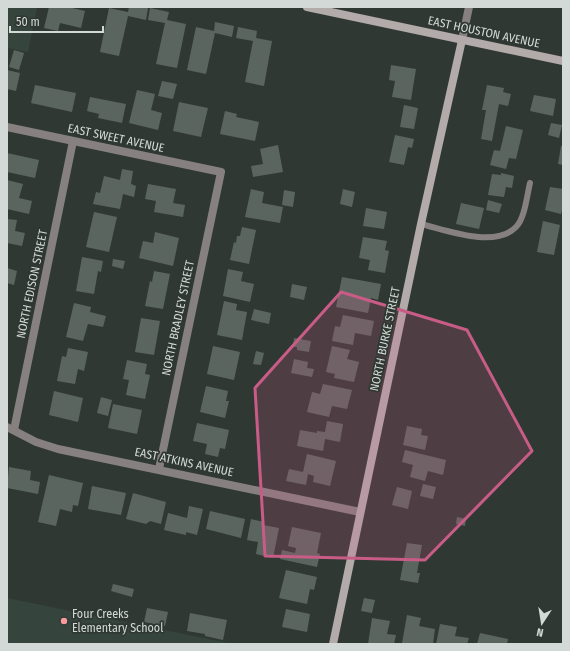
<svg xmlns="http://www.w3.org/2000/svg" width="570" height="651" viewBox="0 0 570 651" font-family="'Fira Sans Condensed',sans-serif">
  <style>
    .built { fill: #35443c }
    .building { fill: #5b655f }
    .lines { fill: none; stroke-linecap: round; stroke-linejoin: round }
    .lane { stroke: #868080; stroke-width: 6 }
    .street { stroke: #868080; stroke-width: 8 }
    .secondary { stroke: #b3aaaa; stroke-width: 8 }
    .marked { fill: #c85c86; fill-opacity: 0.2; stroke: #c85c86; stroke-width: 3; stroke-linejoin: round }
    .poi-dot { fill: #f49b9f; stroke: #303833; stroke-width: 1.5 }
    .labels { text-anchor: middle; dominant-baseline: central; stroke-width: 3.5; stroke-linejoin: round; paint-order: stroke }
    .street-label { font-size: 12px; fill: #d3d9d6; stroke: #303833 }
    .poi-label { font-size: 12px; fill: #d3d9d6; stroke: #303833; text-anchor: start }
  </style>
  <rect width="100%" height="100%" fill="#303833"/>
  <!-- built -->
  <g class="built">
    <polygon points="7,7 37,7 28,52 7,48"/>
    <polygon points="7,598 233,644 7,644"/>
  </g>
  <!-- building -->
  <g class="building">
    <polygon points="49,7 68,7 85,11 81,28 60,23 58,31 44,28"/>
    <polygon points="129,7 148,8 146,20 128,16 119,56 100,52 109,8 128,12"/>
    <polygon points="150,8 169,12 167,20 186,24 177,68 156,64 165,23 148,20"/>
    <polygon points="215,22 234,26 232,37 215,33 206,74 187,70 196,27 214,31"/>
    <polygon points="238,27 257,31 256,38 272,41 264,86 245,82 253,41 236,38"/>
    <polygon points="14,50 24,53 19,70 9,67"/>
    <polygon points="391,65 416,69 411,100 392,97 395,81 389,80"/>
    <polygon points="7,70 20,73 16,91 7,89"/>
    <polygon points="162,81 177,84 173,99 158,96"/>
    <polygon points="35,85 76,93 72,112 31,103"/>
    <polygon points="487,85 504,88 503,92 511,94 508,106 499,104 492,141 481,139 486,110 482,110"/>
    <polygon points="137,90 155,94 151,110 162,113 158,130 129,123"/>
    <polygon points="534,95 556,99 553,116 530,111"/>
    <polygon points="90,97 126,104 122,123 98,118 99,114 87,111"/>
    <polygon points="179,102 208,108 201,137 173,131"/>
    <polygon points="404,105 418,108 414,129 400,127"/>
    <polygon points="225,111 237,114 236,117 259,122 255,141 220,134"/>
    <polygon points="551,123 562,125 559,138 548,135"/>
    <polygon points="506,126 523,130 516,159 509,158 506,169 490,165 494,150 500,151"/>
    <polygon points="395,135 414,139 412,148 408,147 404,165 389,162"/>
    <polygon points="278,145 283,172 253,177 251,166 263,164 260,149"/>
    <polygon points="561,146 563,146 563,165 558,164"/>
    <polygon points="7,153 39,160 35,178 7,172"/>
    <polygon points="122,169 133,171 131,184 136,186 134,197 123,194 120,209 93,204 96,192 100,193 104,176 120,180"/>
    <polygon points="501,173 514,176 512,188 506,187 504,197 488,195 492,174 501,175"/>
    <polygon points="7,180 23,184 19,198 32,201 29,214 7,209"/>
    <polygon points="148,184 176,189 173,203 185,205 183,217 154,212 156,201 145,199"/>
    <polygon points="550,187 563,189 563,206 561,214 545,210"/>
    <polygon points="251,189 264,192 262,203 283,207 280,223 245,217"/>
    <polygon points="343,189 355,192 352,207 340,204"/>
    <polygon points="284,190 295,192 293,207 282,205"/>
    <polygon points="488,200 502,204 499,213 486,210"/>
    <polygon points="461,203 484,208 479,229 456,224"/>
    <polygon points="366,208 387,212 384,229 363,226"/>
    <polygon points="94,212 117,217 109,252 86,247"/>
    <polygon points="7,219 17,220 15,231 25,233 22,246 7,243"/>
    <polygon points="543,221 560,225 554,255 537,252"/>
    <polygon points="242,227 256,230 249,264 230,260 234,242 236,243 237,236 240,236"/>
    <polygon points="155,232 179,238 173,266 139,258 143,241 153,243"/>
    <polygon points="363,237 387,241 385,250 389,251 385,273 368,270 370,260 359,258"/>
    <polygon points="82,257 103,261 101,272 98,271 94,294 76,291"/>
    <polygon points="113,259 125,261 123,269 112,266"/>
    <polygon points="7,268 17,271 14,285 7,283"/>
    <polygon points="228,269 243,272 241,281 254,284 250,302 223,296"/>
    <polygon points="154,271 170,274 163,309 145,306 150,281 152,282"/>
    <polygon points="342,277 381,284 378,300 371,298 368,313 336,307"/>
    <polygon points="292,284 307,287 304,300 290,297"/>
    <polygon points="224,301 237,304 236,310 247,312 242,340 217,335"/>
    <polygon points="74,303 91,307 90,312 106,316 103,327 88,324 83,341 66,337"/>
    <polygon points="254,309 271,313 269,324 251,320"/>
    <polygon points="343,315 374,321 371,336 355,333 353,345 332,341 335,326 340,327"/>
    <polygon points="141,318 160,321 154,355 135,352"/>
    <polygon points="294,338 311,341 309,352 297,350 297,347 293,347"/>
    <polygon points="213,346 240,352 234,380 207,374"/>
    <polygon points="332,346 350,350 347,359 359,362 354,382 334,378 335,374 326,372"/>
    <polygon points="68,348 88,352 84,371 78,369 75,384 57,381 62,356 66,357"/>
    <polygon points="256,351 264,353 261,365 253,364"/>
    <polygon points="294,359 308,362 307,368 314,369 312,377 291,373"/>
    <polygon points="127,360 147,364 145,374 150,375 145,399 126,395 129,380 123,379"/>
    <polygon points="323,384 352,390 347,409 332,406 329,417 307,412 312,392 320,394"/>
    <polygon points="206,386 228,391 226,401 229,401 225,418 200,412"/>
    <polygon points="54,391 83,398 78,422 49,415"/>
    <polygon points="101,397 112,400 108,416 97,413"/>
    <polygon points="113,404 142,410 137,434 108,428"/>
    <polygon points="327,421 343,424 340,442 325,439 323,451 297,446 300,430 317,433 317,431 325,432"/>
    <polygon points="197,423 229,430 225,449 220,448 218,457 205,454 207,444 193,441"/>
    <polygon points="407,426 422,429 421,435 428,436 425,450 403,445"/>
    <polygon points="405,450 446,460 443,475 428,471 425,481 410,477 413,465 402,462"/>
    <polygon points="307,454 336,461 330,486 313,482 314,476 308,474 306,485 286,481 289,469 303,472"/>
    <polygon points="9,467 31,471 30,480 40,482 38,494 7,488"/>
    <polygon points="49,475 83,483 78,506 73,505 72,512 60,509 56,526 38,522"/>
    <polygon points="423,484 436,487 433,499 420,496"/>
    <polygon points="92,486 126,493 121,515 88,509"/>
    <polygon points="397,487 412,491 408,509 392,505"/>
    <polygon points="133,493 166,502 161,524 150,521 146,524 126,519"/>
    <polygon points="189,506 203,509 197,535 186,532 186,535 164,530 168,513 187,518"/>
    <polygon points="210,511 245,519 241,538 206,529"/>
    <polygon points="457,517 466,519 465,526 456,524"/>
    <polygon points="251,519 264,522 263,525 279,528 273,558 256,554 258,542 247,540"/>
    <polygon points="292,527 321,533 317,553 320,554 317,567 280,559 282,550 295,553 296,548 288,546"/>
    <polygon points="407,543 422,545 417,573 420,573 418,583 400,580"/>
    <polygon points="286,570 317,577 314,590 310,589 307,604 279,598"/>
    <polygon points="113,584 134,589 132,597 111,591"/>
    <polygon points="364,598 375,600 372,613 361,611"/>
    <polygon points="147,608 168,612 165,626 144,622"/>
    <polygon points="286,609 310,614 307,632 282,627"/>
    <polygon points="190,613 227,620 223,640 205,636 205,634 187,631"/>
    <polygon points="407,615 421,618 419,626 435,629 433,644 402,643"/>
    <polygon points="372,618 390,621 387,634 396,635 394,644 368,644"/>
    <polygon points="440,624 457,627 455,636 469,638 467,644 436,644"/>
    <polygon points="480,633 508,639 507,644 477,644"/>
  </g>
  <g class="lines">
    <!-- lane -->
    <path class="lane" d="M421,224c25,6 74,25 95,3 9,-9 11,-32 14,-44"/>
    <!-- street -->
    <g class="street">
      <polyline points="462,40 469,7"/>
      <polyline points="7,127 221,172 159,469"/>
      <polyline points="7,427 36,442 58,449 360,512"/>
      <polyline points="14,430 73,141"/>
    </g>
    <!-- secondary -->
    <g class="secondary">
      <polyline points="307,7 563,61"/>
      <polyline points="333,644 421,224 462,40"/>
    </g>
  </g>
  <!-- marked area -->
  <path class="marked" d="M341,292l126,38 65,121 -107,109 -160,-4 -10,-168z"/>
  <!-- markers -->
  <circle class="poi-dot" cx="64" cy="621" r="4"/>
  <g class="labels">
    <!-- street labels -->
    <g class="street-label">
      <text transform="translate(484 32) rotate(12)">EAST HOUSTON AVENUE</text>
      <text transform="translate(116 138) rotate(12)">EAST SWEET AVENUE</text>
      <text transform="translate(32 284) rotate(-78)">NORTH EDISON STREET</text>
      <text transform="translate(178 318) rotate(-78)">NORTH BRADLEY STREET</text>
      <text transform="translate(385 339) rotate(-78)">NORTH BURKE STREET</text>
      <text transform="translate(184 462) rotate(12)">EAST ATKINS AVENUE</text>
    </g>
    <!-- poi labels -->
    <g class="poi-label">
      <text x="72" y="614">Four Creeks<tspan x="72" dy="14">Elementary School</tspan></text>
    </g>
  </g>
  <!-- border -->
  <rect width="570" height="651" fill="none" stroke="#d3d9d6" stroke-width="16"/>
  <!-- north arrow -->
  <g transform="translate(542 623) rotate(192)" stroke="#303833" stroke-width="3" paint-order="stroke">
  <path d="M0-3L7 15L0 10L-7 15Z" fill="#d3d9d6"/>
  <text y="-6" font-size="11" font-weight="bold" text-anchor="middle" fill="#d3d9d6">N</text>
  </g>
  <!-- scale -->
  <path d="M10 26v6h93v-6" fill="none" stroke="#d3d9d6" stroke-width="2"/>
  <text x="16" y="26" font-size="12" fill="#d3d9d6" stroke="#303833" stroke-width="3" paint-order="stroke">50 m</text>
</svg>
